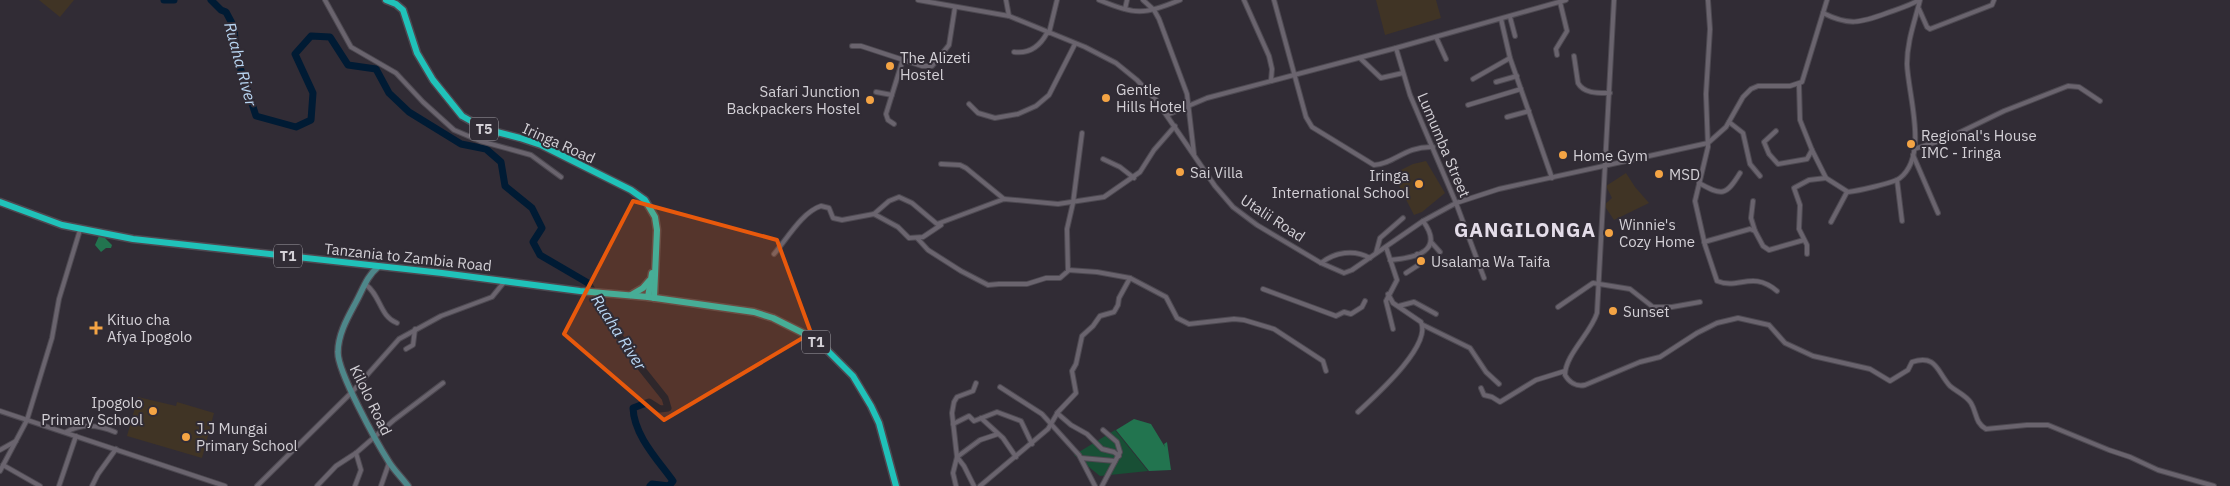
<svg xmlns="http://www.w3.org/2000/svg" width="2230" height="486" viewBox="0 0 2230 486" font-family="'IBM Plex Sans',sans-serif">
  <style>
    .education { fill: #403425 }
    .green { fill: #184f35 }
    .forest { fill: #22744f }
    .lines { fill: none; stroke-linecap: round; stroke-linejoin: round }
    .river { stroke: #001b34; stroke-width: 7 }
    .minor-casing { stroke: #4d4951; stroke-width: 6 }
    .secondary-casing { stroke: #4d4951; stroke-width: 8 }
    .trunk-casing { stroke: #4d4951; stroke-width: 9 }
    .minor { stroke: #6a646e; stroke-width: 4 }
    .secondary { stroke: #4e878a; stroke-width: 5.5 }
    .trunk { stroke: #20c2b9; stroke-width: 6 }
    .marked { fill: #e8590c; fill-opacity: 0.2; stroke: #e8590c; stroke-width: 4; stroke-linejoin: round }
    .poi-dot { fill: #f4a444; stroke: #312c35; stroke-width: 2 }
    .labels { text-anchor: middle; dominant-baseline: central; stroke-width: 4; stroke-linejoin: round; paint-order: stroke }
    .shield { fill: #312c35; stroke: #a29fa6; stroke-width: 1 }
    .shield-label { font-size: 14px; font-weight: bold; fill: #d3d0d6 }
    .poi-label { font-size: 15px; fill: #d3d0d6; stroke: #312c35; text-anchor: start }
    .street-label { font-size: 15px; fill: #d3d0d6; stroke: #312c35 }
    .water-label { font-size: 16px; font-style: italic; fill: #b8d5f2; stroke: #312c35 }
    .district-label { font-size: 20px; font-weight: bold; letter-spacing: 1px; fill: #e4dde9; stroke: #312c35 }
  </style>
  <rect width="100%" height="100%" fill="#312c35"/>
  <!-- education -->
  <g class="education">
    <polygon points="39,0 74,0 60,17"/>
    <polygon points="1376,0 1436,0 1441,18 1385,35"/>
    <polygon points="1426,161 1445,193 1422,212 1414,215 1393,174 1413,164"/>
    <polygon points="1626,173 1635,187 1649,203 1614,220 1604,205 1612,198 1606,186"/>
    <polygon points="138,397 176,406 177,402 214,413 202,458 127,436"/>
  </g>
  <!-- green -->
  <polygon class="green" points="1115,430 1148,471 1100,476 1074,455"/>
  <!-- forest -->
  <g class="forest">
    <polygon points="99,236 105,238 112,245 111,248 106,248 101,252 95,245"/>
    <polygon points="1134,419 1151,424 1165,447 1164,444 1167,442 1171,470 1149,471 1116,430"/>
  </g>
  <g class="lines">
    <!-- river -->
    <g class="river">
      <polyline points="164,0 174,0"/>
      <path d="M211,0l10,10 5,2 8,15 2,28 20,61 40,11 15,-7 2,-27 -18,-39 16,-18 19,1 18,28 28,4 13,24 20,19 52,32 25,5 15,13 4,24 27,22 10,20 -9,14 7,13 48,28 42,71 35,44 3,10 -8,1 -11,-7 -16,6c1,27 24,51 40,73l-4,5 -17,-2 -2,2"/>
    </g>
    <!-- minor casing -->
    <g class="minor-casing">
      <g id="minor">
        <polyline points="325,0 351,47 396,73 423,102 454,130 480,141 531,155 561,177"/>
        <polyline points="918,0 1009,16 1085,47 1116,63 1137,80 1156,100 1215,186 1233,207 1257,225 1321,263 1344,273 1352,270 1423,221 1456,203 1499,189 1708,143 1726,127 1743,97 1751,89 1758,86 1790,86 1802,82 1827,0"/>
        <polyline points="1006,0 1009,16"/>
        <path d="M1099,0c37,15 44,15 81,0"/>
        <polyline points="1143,0 1154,10 1159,19 1187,94 1194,154"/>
        <polyline points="1244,0 1269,56 1272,69 1271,81"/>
        <path d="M1274,0l32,117 6,10 62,38c21,-1 30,-19 59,-18"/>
        <path d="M1614,0l-17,313c-6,20 -32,42 -32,62 4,7 11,12 20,10l55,-23 20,-5 37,-24 20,-10 21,-5 31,7 16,18 28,13 57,13 20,12 18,-11 4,-8c25,-8 25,10 38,24 7,6 16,9 21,17 6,10 4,20 15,26l41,-4h21l61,25 21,7 28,13 56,16"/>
        <path d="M1708,0l2,29 -4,65 2,53 -13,54 10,44 12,36c22,9 35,-11 60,10"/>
        <polyline points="1125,9 1127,0"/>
        <polyline points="1919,9 1927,27 1930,29 1992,5 1994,0"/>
        <path d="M1823,13c26,13 37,10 64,0 11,-4 22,-7 32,-13"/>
        <polyline points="1510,17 1515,36"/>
        <polyline points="1501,19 1510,58 1552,178"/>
        <polyline points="1049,33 1057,0"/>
        <polyline points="1436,37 1446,59"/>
        <polyline points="852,46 861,46 922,66 932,66 949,45 955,7"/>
        <polyline points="1396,48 1410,95 1456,203 1484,278"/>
        <path d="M1014,52c15,2 26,-6 33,-19"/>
        <polyline points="1557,55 1556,49 1567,31 1560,2"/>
        <path d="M1574,56l4,27c6,11 21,10 32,10"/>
        <polyline points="1360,58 1381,78 1403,73"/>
        <polyline points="1473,79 1510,58"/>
        <polyline points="1496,82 1517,76"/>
        <path d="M1799,84l1,36 12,30 14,28 22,14c9,-1 46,-9 52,-14 29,-23 8,-83 7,-114 0,-23 8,-43 13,-64"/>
        <polyline points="876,92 892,95"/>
        <polyline points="969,104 978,113 995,118 1018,114 1036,106 1049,95 1075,44"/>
        <polyline points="1468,105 1521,89"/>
        <polyline points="1167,115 1207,98 1396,48 1566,0"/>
        <polyline points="1507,117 1529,111"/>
        <polyline points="1729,122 1743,133 1750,164 1760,176"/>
        <polyline points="894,124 888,120 886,114 903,59"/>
        <polyline points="1776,131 1764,142 1769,154 1778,164 1807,159 1812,150"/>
        <polyline points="1914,149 1946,139 2004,111 2068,86 2079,87 2100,101"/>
        <polyline points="1913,155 1938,213"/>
        <polyline points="1103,159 1120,167 1134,178"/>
        <polyline points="941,164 960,165 966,168 1004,199"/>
        <polyline points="1897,180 1902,221"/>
        <path d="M1699,183c23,13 27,13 41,-10"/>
        <polyline points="1753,201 1751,218 1755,231"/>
        <polyline points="874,214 889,201 899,197 912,203 937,224 1004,199 1058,204 1104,197 1140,172 1154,150 1175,126"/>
        <polyline points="1831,222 1847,192"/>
        <polyline points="918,239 928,250 961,271 988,285 999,284 1027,284 1046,278 1060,278 1068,271 1067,229 1073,203 1082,133"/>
        <polyline points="1704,242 1750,229 1755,231 1763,246 1769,250 1804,240"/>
        <polyline points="1432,243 1440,252"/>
        <polyline points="1386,247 1397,280 1386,301 1393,329"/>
        <polyline points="1376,253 1380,238 1403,218"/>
        <path d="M774,254c13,-15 28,-42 47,-48l8,2 4,10 9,2 32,-6 24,13 11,11 14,-1 18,-12"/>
        <polyline points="1807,254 1807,245 1799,229 1800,205 1794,188 1809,180 1826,178"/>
        <path d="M1390,260c26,-2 55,-9 33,-39"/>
        <path d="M1321,263c14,-11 33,-14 49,-5"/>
        <polyline points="1068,270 1097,272 1130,278 1166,297 1177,318 1189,324 1234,319 1244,320 1274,329 1323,361 1326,371"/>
        <polyline points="1406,273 1420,264 1417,254"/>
        <path d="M365,284c16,11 14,32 32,39"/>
        <polyline points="1263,289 1336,316 1344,312 1351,314 1362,307 1365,301"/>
        <polyline points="1399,306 1414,302 1436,314"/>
        <polyline points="1558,307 1593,283 1630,289 1653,307 1672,307 1700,302"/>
        <polyline points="1423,325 1470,348 1486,372 1499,384"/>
        <polyline points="406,349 413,345 415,329"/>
        <polyline points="1000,387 1042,414 1079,455 1095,486"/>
        <polyline points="1481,388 1484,395 1492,397 1500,402 1536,380 1565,371"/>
        <polyline points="0,411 225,486"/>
        <path d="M1358,412c16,-15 74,-66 63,-90l-28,-19 -5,-9"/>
        <polyline points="1057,413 1071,425 1087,434 1102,449 1114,452 1119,456"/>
        <polyline points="981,418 1003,438 1016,457"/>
        <polyline points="953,424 969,416 974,421 997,412 1021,421 1032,444"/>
        <path d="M66,432c16,-9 33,-7 49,0"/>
        <polyline points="0,450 16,441"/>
        <polyline points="957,457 980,440 998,434"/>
        <polyline points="957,457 964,466 974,486"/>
        <polyline points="1081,458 1115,461"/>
        <polyline points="3,465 40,486"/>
        <polyline points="0,471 27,420 52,338 59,299 80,230"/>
        <polyline points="59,486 76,436"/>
        <polyline points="92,486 98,474 116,449"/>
        <polyline points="257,486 352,392 399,339 441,316 492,297 505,281"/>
        <polyline points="317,486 336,466 356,453 394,420 443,383"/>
        <polyline points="355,486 361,470 356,453"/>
        <polyline points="381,486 389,463"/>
        <polyline points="956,486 953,473 957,457 952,413 954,402 957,397 973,391 976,383"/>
        <polyline points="980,486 1048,429 1058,412 1076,393 1072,371 1076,364 1082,336 1093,326 1100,316 1114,312 1118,305 1119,298 1130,278"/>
        <polyline points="1102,486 1120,452 1117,442 1103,430"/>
      </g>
    </g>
    <!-- secondary casing -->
    <g class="secondary-casing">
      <path id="secondary" d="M378,267c-11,9 -15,22 -22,35 -8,15 -18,32 -18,50 -1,19 39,91 51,110 5,8 13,16 19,24"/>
    </g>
    <!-- trunk casing -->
    <g class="trunk-casing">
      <g id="trunk">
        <polyline points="386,0 396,4 403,10 417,53 433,80 462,116 485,129 520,138 541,145 631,190 645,200 655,217 657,230 654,298"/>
        <polyline points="0,202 62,225 133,239 442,273 580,291 648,297 754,312 773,318 803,333 826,349 853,376 871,406 879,423 896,486"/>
        <polyline points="631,295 643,288 649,281"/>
        <polyline points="648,297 652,273"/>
      </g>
    </g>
    <!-- minor -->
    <use href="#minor" class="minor"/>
    <!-- secondary -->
    <use href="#secondary" class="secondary"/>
    <!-- trunk -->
    <use href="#trunk" class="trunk"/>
  </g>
  <!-- marked area -->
  <path class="marked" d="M633,201l144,39 34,93 -147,87 -100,-86z"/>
  <!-- markers -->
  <g class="poi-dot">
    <circle cx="890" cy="66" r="5"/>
    <circle cx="1106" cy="98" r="5"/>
    <circle cx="870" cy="100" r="5"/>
    <circle cx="1911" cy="144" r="5"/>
    <circle cx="1563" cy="155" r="5"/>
    <circle cx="1180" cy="172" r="5"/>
    <circle cx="1659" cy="174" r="5"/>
    <circle cx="1419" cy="184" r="5"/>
    <circle cx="1609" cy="233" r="5"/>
    <circle cx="1421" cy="261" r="5"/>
    <circle cx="1613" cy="311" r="5"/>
    <path d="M93.5 320.5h5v5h5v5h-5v5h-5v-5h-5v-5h5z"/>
    <circle cx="153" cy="411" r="5"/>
    <circle cx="186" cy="437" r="5"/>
  </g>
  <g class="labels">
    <!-- shield labels -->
    <g class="shield">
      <rect x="470" y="117.5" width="28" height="23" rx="4"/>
      <rect x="274" y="244.5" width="28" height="23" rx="4"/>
      <rect x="802" y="330.5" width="28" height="23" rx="4"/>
    </g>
    <g class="shield-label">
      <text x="484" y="129">T5</text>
      <text x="288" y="256">T1</text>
      <text x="816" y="342">T1</text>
    </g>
    <!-- poi labels -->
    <g class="poi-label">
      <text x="900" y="57">The Alizeti<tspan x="900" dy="17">Hostel</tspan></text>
      <text x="1116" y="89">Gentle<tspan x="1116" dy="17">Hills Hotel</tspan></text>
      <text x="860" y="91" text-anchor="end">Safari Junction<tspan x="860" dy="17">Backpackers Hostel</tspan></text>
      <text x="1921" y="135">Regional's House<tspan x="1921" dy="17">IMC - Iringa</tspan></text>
      <text x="1573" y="155">Home Gym</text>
      <text x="1190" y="172">Sai Villa</text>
      <text x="1669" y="174">MSD</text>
      <text x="1409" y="175" text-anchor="end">Iringa<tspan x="1409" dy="17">International School</tspan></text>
      <text x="1619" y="224">Winnie's<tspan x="1619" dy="17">Cozy Home</tspan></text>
      <text x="1431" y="261">Usalama Wa Taifa</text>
      <text x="1623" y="311">Sunset</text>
      <text x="107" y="319">Kituo cha<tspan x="107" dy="17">Afya Ipogolo</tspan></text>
      <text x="143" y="402" text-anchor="end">Ipogolo<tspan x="143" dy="17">Primary School</tspan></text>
      <text x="196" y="428">J.J Mungai<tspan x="196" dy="17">Primary School</tspan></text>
    </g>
    <!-- street labels -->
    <g class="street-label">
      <text transform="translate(559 143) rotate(24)">Iringa Road</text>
      <text transform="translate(1444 145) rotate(67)">Lumumba Street</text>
      <text transform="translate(1273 218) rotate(33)">Utalii Road</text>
      <text transform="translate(408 257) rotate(6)">Tanzania to Zambia Road</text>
      <text transform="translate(371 400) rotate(64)">Kilolo Road</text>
    </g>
    <!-- water labels -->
    <g class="water-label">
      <text transform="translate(241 64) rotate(75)">Ruaha River</text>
      <text transform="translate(619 332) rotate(57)">Ruaha River</text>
    </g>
    <!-- district labels -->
    <g class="district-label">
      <text x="1525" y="229">GANGILONGA</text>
    </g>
  </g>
</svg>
